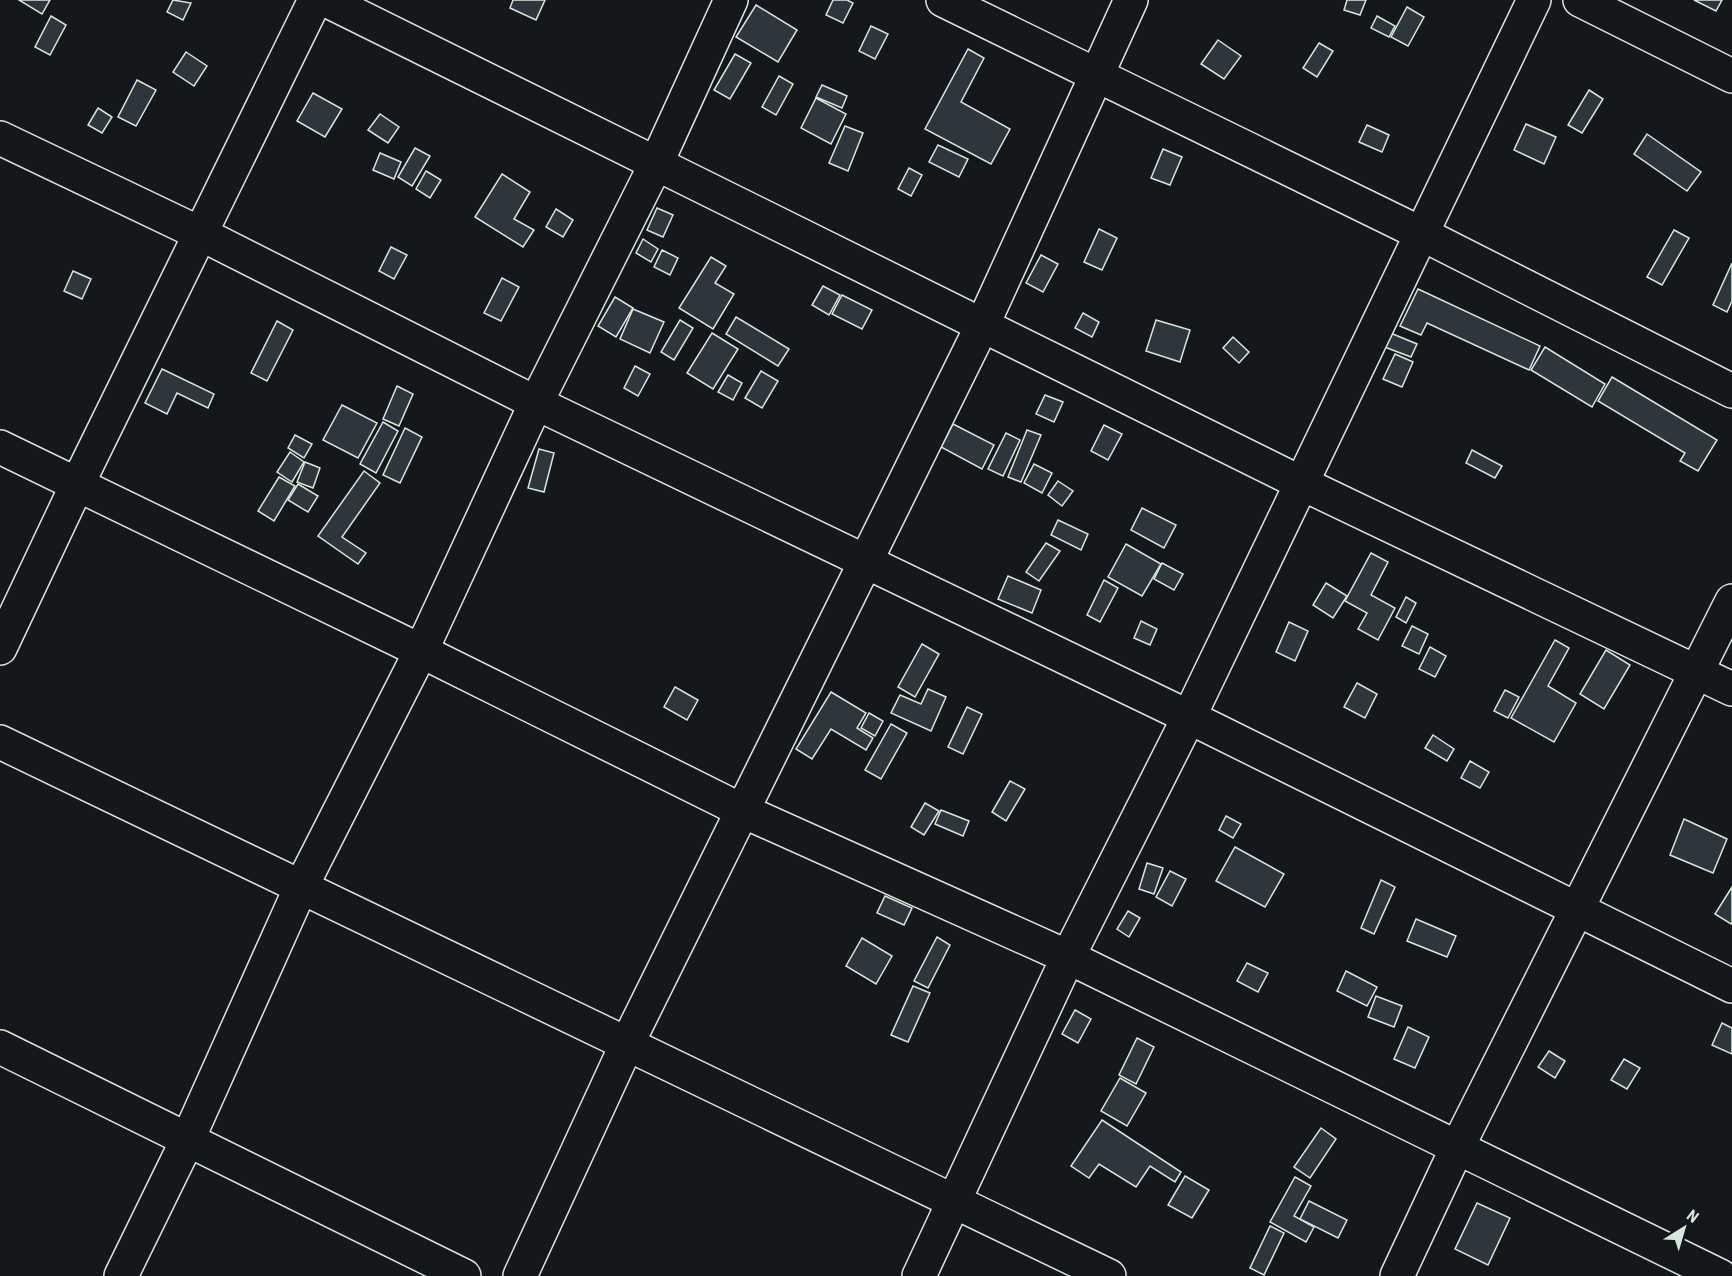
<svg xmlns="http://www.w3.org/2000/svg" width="1732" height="1276" viewBox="0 0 1732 1276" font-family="'Roboto Condensed',sans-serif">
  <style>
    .building { fill: #2c363c; stroke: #d8e6dc; stroke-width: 1.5 }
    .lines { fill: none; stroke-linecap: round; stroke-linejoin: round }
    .minor-casing { stroke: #d8e6dc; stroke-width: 36 }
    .minor { stroke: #14181c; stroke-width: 33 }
  </style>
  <rect width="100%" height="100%" fill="#14181c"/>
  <!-- building -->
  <g class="building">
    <polygon points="19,0 50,0 42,14"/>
    <polygon points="173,0 191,3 183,20 167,12"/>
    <polygon points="513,0 545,0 536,20 510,8"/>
    <polygon points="833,0 847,0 853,3 843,23 826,15"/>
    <polygon points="1347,0 1366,0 1360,15 1344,10"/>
    <polygon points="1694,0 1722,0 1716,11"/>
    <polygon points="756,5 797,30 778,62 736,37"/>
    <polygon points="1407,7 1424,17 1408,46 1391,37"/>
    <polygon points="51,16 66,25 50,55 35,47"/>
    <polygon points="1377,16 1395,26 1389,37 1371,28"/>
    <polygon points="871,26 888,34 875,59 859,51"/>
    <polygon points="1218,40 1241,56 1224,79 1201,64"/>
    <polygon points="1319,43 1333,51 1317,77 1303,68"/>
    <polygon points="968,49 984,58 961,102 1010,129 991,164 925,129"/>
    <polygon points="186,52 207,66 194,86 173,72"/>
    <polygon points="735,54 751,63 730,99 714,90"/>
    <polygon points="779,76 793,84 776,115 762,107"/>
    <polygon points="137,80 156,90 136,126 118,117"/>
    <polygon points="822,85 847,96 842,108 816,97"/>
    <polygon points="1589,90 1603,99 1582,133 1568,125"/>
    <polygon points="313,93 342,109 325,137 297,121"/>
    <polygon points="816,98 846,114 831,144 801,128"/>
    <polygon points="98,108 112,117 102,133 88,125"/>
    <polygon points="380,114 399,127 388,143 368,130"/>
    <polygon points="1526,124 1556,137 1544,164 1514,150"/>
    <polygon points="1367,125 1389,135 1382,152 1359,142"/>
    <polygon points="845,126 863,133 848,171 829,163"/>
    <polygon points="1647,134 1701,172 1687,191 1634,154"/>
    <polygon points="938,145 968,159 959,177 929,162"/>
    <polygon points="415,148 430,156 412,186 398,177"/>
    <polygon points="1163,149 1182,157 1170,185 1151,178"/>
    <polygon points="380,153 401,162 394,179 373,170"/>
    <polygon points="909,168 922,175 911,196 898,189"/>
    <polygon points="426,171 441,180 430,198 416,189"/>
    <polygon points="502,174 530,192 514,219 534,230 523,247 475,217"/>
    <polygon points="657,208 673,215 663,237 647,230"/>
    <polygon points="556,209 573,220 563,237 546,227"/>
    <polygon points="1099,229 1117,238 1102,270 1084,262"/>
    <polygon points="1674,230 1689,238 1662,285 1647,277"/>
    <polygon points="643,239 658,249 651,262 636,253"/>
    <polygon points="391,247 407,255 394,279 379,271"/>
    <polygon points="662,250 678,258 670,275 654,267"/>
    <polygon points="1041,255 1058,264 1043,292 1026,283"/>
    <polygon points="711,257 726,266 715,283 734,294 713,329 679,308"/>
    <polygon points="1732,263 1732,301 1727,312 1713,305"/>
    <polygon points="73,271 91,279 82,299 64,291"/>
    <polygon points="502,278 519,287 501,321 484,313"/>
    <polygon points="823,286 840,295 829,315 812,305"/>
    <polygon points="1418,289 1540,346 1529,370 1427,323 1421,335 1400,326"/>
    <polygon points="842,295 872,310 862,329 832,314"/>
    <polygon points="615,297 633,308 616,337 598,326"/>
    <polygon points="633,309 664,322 650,353 620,339"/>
    <polygon points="1083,313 1099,322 1092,337 1075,328"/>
    <polygon points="736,317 789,349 778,366 726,334"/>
    <polygon points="680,320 693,328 674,360 661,352"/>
    <polygon points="1156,320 1190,330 1180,362 1146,351"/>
    <polygon points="277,321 293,330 267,381 251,373"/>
    <polygon points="1388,332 1417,344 1411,357 1382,346"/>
    <polygon points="712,333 738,349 713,389 687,373"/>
    <polygon points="1233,337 1249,352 1239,363 1223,348"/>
    <polygon points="1545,347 1605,384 1592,407 1531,370"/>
    <polygon points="1395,354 1413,362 1402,387 1383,379"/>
    <polygon points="635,366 650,374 638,396 624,388"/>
    <polygon points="162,369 214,394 208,408 177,393 167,414 145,403"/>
    <polygon points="761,371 778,381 762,408 745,398"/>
    <polygon points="728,375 742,383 733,400 718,392"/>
    <polygon points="1612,377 1717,440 1698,471 1680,461 1685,453 1598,401"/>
    <polygon points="397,386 413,394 399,426 383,419"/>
    <polygon points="1045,395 1063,402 1054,422 1036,414"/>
    <polygon points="342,405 377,423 358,458 323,440"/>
    <polygon points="383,422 398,431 376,473 360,464"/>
    <polygon points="953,424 994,445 982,469 941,447"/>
    <polygon points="1104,425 1122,434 1108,460 1091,451"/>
    <polygon points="405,428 422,437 400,483 383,475"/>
    <polygon points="1027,430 1041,435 1021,482 1008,477"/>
    <polygon points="1006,433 1020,440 1003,476 988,469"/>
    <polygon points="295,435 312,444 304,458 288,448"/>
    <polygon points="539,449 554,453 544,492 528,488"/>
    <polygon points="1472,450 1502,466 1495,478 1466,463"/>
    <polygon points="290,452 304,462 292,482 277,472"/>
    <polygon points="305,462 320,468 313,488 297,482"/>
    <polygon points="1034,464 1052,473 1042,493 1024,483"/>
    <polygon points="364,471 380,483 342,537 366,553 358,564 318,536"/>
    <polygon points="279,477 295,486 274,521 258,511"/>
    <polygon points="1058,481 1073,491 1062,506 1048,495"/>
    <polygon points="298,484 318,496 308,512 288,500"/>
    <polygon points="1142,508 1176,525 1164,548 1131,530"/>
    <polygon points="1058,520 1088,534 1081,550 1051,535"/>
    <polygon points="1046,543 1060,551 1039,581 1026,572"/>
    <polygon points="1126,544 1161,564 1142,596 1108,577"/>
    <polygon points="1371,553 1388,562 1371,595 1395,608 1378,640 1358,629 1367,613 1345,601"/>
    <polygon points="1162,563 1183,574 1174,590 1154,579"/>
    <polygon points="1008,576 1041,590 1032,613 998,599"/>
    <polygon points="1104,580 1118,588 1100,622 1087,615"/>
    <polygon points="1326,583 1347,596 1333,618 1313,605"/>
    <polygon points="1406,597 1416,603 1406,623 1396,617"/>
    <polygon points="1141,621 1157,629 1150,645 1134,638"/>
    <polygon points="1289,622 1308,631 1295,661 1276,652"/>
    <polygon points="1412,626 1428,634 1419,654 1402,646"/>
    <polygon points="1555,640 1569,648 1548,686 1576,703 1554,742 1511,718"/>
    <polygon points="922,644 939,654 915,697 898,687"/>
    <polygon points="1430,647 1446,656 1435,677 1419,669"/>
    <polygon points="1606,650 1630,665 1604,709 1580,694"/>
    <polygon points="1357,683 1377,694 1365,718 1344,707"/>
    <polygon points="675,687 698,700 687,720 664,707"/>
    <polygon points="928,689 946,697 931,731 891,713 900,695 921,704"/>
    <polygon points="1505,690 1519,697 1508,718 1494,711"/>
    <polygon points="831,692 866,713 857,728 873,738 866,750 831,729 812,759 796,749"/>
    <polygon points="967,707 982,714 963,754 948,747"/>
    <polygon points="869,713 883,721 875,736 861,728"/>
    <polygon points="891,724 907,733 881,779 865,770"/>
    <polygon points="1433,735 1454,749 1447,761 1425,748"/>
    <polygon points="1470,761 1489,772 1480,788 1461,778"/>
    <polygon points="1010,781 1025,789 1006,821 992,812"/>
    <polygon points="925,803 939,811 924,835 911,827"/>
    <polygon points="941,810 969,821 963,836 935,824"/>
    <polygon points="1226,816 1241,824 1233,838 1219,830"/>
    <polygon points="1684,819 1727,839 1713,873 1670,855"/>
    <polygon points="1235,847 1284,874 1265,907 1216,881"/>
    <polygon points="1147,863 1163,868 1154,894 1139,889"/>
    <polygon points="1170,871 1186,879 1172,906 1156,897"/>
    <polygon points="1381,880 1395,887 1374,934 1361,928"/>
    <polygon points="1732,887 1732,922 1731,924 1715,914"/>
    <polygon points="885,896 912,908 904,925 877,913"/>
    <polygon points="1128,911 1140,918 1129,937 1117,929"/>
    <polygon points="1416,919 1456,936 1447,957 1407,941"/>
    <polygon points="937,937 950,945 928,988 914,981"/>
    <polygon points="862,938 892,956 876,984 846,966"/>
    <polygon points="1247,963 1268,973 1258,992 1237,981"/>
    <polygon points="1346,971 1377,987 1367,1006 1337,991"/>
    <polygon points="913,986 930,993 908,1042 891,1035"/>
    <polygon points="1376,996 1402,1006 1394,1027 1368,1017"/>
    <polygon points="1075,1010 1091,1019 1078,1043 1062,1034"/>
    <polygon points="1722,1023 1732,1028 1732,1054 1712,1045"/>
    <polygon points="1408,1027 1429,1037 1415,1068 1394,1059"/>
    <polygon points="1137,1038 1154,1047 1136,1084 1119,1075"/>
    <polygon points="1549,1051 1565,1061 1555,1078 1538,1067"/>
    <polygon points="1624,1059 1640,1068 1627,1089 1611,1080"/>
    <polygon points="1120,1078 1146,1093 1127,1126 1101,1111"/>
    <polygon points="1102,1120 1181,1172 1175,1182 1150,1166 1136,1187 1099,1164 1089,1178 1071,1166"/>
    <polygon points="1321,1128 1336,1139 1310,1178 1294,1167"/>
    <polygon points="1185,1176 1209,1190 1192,1218 1168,1205"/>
    <polygon points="1295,1177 1311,1186 1294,1216 1314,1227 1306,1242 1270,1222"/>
    <polygon points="1309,1201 1347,1220 1338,1238 1300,1219"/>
    <polygon points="1477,1203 1510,1218 1488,1265 1455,1249"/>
    <polygon points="1270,1226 1284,1233 1264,1275 1250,1268"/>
  </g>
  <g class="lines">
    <!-- minor casing -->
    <g class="minor-casing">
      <g id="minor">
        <polyline points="326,0 1303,484 1732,689"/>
        <polyline points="943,0 1422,234 1732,391"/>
        <polyline points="1580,0 1732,76"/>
        <polyline points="0,138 199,233 536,403 1189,717 1732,986"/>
        <polyline points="0,447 421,651 743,811 1068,957 1720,1276"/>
        <polyline points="0,648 77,485 315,0"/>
        <polyline points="0,742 1109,1276"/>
        <polyline points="0,1047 464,1276"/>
        <polyline points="121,1276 187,1141 301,887 421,651 536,403 656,164 731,0"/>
        <polyline points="520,1276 627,1044 982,326 1131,0"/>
        <polyline points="919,1276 1068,957 1189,717 1534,0"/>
        <polyline points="1397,1276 1457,1148 1732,601"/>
      </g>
    </g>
    <!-- minor -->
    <use href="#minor" class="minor"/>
  </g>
  <!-- north arrow -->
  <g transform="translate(1684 1228) rotate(37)" stroke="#14181c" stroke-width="4.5" paint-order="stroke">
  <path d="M0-4.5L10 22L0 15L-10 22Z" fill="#d8e6dc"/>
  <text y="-9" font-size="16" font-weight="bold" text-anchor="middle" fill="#d8e6dc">N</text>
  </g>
</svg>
